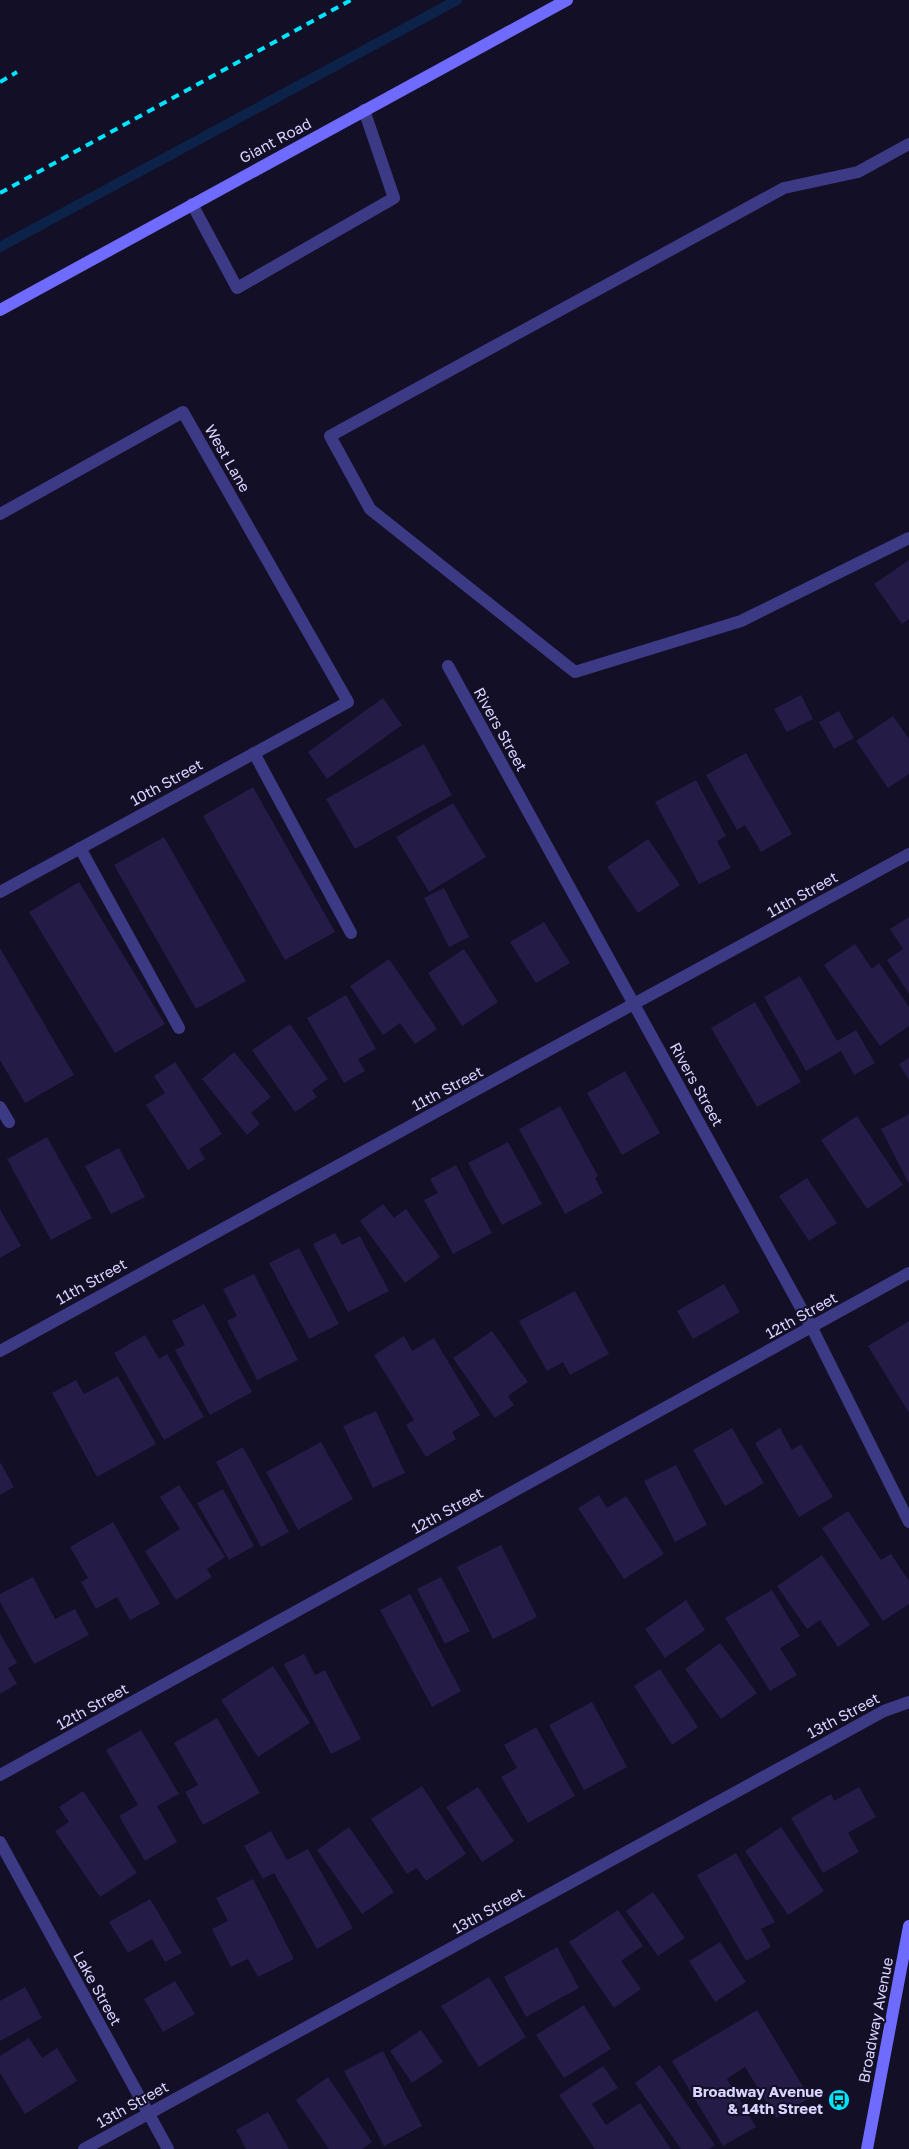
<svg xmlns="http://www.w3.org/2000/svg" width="909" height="2149" viewBox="0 0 909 2149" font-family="'Golos Text',sans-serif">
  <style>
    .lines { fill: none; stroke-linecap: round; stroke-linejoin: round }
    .stream { stroke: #0c2248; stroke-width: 10 }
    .building { fill: #241b47 }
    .lane { stroke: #3d3a85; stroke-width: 12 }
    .street { stroke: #3d3a85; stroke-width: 12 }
    .secondary { stroke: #6f6bff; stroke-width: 12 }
    .rail { stroke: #00e5ff; stroke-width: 4; stroke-dasharray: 8 6; stroke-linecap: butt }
    .labels { text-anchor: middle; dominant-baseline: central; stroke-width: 4; stroke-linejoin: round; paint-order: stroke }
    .street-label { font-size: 15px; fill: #d9d4ff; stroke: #130f26 }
    .poi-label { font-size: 15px; font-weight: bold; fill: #d9d4ff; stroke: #130f26; text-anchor: end }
  </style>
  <rect width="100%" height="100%" fill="#130f26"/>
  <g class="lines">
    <!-- stream -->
    <polyline class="stream" points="0,247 457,0"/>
  </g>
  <!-- building -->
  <g class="building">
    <polygon points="909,560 909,619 902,624 874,584"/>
    <polygon points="801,695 813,719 787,732 774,709"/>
    <polygon points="383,698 402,725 327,779 308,752"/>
    <polygon points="839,711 854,738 834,749 819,722"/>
    <polygon points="893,716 909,739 909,774 888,788 856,741"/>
    <polygon points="424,744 452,795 355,849 326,799"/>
    <polygon points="746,753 792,834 761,852 745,825 737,830 706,775"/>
    <polygon points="696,780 726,836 717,841 731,868 699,884 655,802"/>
    <polygon points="253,787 335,932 285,960 203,816"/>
    <polygon points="453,803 486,857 429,892 396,837"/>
    <polygon points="164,837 246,981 196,1009 114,865"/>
    <polygon points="648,839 680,885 638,913 607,867"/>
    <polygon points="79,882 165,1024 115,1053 29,912"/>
    <polygon points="444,888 469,937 449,947 424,898"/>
    <polygon points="909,917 909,994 887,960 903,949 890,929"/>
    <polygon points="544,922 570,963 536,983 510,942"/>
    <polygon points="855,944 872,969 879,963 909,1007 909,1026 880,1046 824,965"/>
    <polygon points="0,948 74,1075 25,1103 0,1060"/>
    <polygon points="464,949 498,1002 462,1026 428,973"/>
    <polygon points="389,959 437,1029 415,1044 400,1023 383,1035 350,986"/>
    <polygon points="800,976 837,1041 856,1030 875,1063 854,1075 841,1051 806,1071 764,997"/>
    <polygon points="346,995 376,1049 358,1059 365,1071 344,1083 307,1018"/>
    <polygon points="755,1002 801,1082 757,1107 711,1028"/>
    <polygon points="290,1024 328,1079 312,1090 317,1097 295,1112 252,1050"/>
    <polygon points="234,1052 271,1097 251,1113 260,1124 247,1135 202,1079"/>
    <polygon points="909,1058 909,1080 899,1064"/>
    <polygon points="175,1062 222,1134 199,1149 205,1159 188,1170 146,1105 165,1093 154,1076"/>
    <polygon points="625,1071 660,1133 622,1155 587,1093"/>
    <polygon points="560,1106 598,1176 595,1178 603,1193 565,1214 519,1129"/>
    <polygon points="909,1114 909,1184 881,1129"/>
    <polygon points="857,1116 903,1185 867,1209 821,1140"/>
    <polygon points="47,1137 92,1218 51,1240 7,1159"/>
    <polygon points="508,1142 542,1204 502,1225 468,1163"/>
    <polygon points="119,1148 145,1197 111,1214 85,1166"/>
    <polygon points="456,1165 492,1233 453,1254 424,1200 438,1193 430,1179"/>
    <polygon points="807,1178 837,1223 809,1241 779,1196"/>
    <polygon points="383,1204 394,1218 406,1209 440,1257 405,1283 360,1221"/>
    <polygon points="0,1209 21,1246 0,1258"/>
    <polygon points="335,1233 342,1245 360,1236 389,1291 348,1312 313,1244"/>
    <polygon points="299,1248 339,1324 309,1339 269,1263"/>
    <polygon points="254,1274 298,1360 257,1380 227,1321 237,1316 223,1289"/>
    <polygon points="724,1284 740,1312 693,1339 677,1311"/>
    <polygon points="575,1291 609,1354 570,1375 563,1362 547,1371 519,1321"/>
    <polygon points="204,1304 252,1392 210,1415 175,1350 185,1345 172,1321"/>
    <polygon points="909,1321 909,1413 868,1346"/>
    <polygon points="492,1331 528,1382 508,1396 514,1405 495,1418 453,1358"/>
    <polygon points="145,1335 159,1359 167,1354 204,1417 164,1440 114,1353"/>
    <polygon points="404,1336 412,1351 434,1338 480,1415 452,1432 456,1439 426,1457 406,1425 414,1420 374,1355"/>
    <polygon points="118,1376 156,1444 97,1477 52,1393 76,1380 84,1394"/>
    <polygon points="376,1411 405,1473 373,1488 343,1426"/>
    <polygon points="732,1428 764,1483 725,1506 693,1450"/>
    <polygon points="780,1428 792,1450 801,1444 833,1497 799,1517 755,1443"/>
    <polygon points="321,1442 353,1499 298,1530 266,1472"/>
    <polygon points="243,1447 289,1532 261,1547 216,1462"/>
    <polygon points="0,1462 14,1487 0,1495"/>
    <polygon points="676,1465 707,1525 675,1542 644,1481"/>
    <polygon points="179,1485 225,1557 207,1569 212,1577 176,1600 145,1551 180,1529 160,1497"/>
    <polygon points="223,1489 254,1546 229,1560 197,1503"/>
    <polygon points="599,1495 607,1508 626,1496 664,1554 624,1579 578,1508"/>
    <polygon points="848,1511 881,1560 891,1554 909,1581 909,1604 883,1621 822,1528"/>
    <polygon points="113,1522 160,1604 130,1620 117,1597 96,1609 81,1582 88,1578 70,1547"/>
    <polygon points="501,1545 537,1617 493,1639 457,1567"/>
    <polygon points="822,1555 870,1625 838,1647 820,1620 807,1629 777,1586"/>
    <polygon points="33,1577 55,1619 75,1609 89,1635 34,1664 0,1602 0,1594"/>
    <polygon points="441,1577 470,1631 445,1644 417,1589"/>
    <polygon points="772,1590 800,1636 780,1648 797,1675 770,1691 725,1618"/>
    <polygon points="410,1594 461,1691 432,1707 380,1610"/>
    <polygon points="686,1600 705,1630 665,1658 645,1629"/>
    <polygon points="0,1633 17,1663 8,1668 17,1684 0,1694"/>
    <polygon points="720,1643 757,1693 721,1719 685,1669"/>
    <polygon points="304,1654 315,1675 325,1670 361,1739 331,1754 284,1664"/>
    <polygon points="273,1666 310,1723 258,1757 221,1700"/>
    <polygon points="660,1669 698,1727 672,1745 634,1686"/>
    <polygon points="592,1702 627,1767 584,1790 549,1725"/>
    <polygon points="217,1718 260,1793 203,1825 185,1792 198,1785 174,1743"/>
    <polygon points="536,1727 575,1796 528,1823 501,1777 517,1768 504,1745"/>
    <polygon points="141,1730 179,1794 157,1806 177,1842 145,1861 119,1816 138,1805 106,1750"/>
    <polygon points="422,1786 466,1854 426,1881 417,1868 407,1874 371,1819"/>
    <polygon points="478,1787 514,1841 482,1862 446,1807"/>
    <polygon points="859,1787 876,1817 848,1833 859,1852 823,1873 791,1818 831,1794 834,1801"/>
    <polygon points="83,1791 137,1873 100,1897 55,1831 69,1822 59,1807"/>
    <polygon points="349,1827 394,1892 362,1914 317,1850"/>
    <polygon points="781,1827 824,1891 788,1915 745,1851"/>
    <polygon points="271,1831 287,1860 308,1849 353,1928 317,1949 274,1873 263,1879 244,1846"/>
    <polygon points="736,1853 775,1922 761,1929 771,1947 746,1961 697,1875"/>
    <polygon points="253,1879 294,1959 258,1977 248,1959 231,1967 212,1929 228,1921 216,1898"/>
    <polygon points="653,1892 685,1938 658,1956 626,1911"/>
    <polygon points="150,1899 182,1953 165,1962 152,1939 128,1953 109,1922"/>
    <polygon points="618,1910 643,1946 621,1961 641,1989 614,2008 569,1942"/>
    <polygon points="720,1942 746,1982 715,2002 689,1961"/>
    <polygon points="557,1947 579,1988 526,2017 504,1977"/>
    <polygon points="489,1977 526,2037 479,2067 441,2006"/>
    <polygon points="175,1981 195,2014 163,2032 144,1999"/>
    <polygon points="25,1987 42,2018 0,2041 0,2001"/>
    <polygon points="584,2005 611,2049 564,2078 536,2035"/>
    <polygon points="757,2010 810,2098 776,2118 745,2067 727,2079 756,2127 723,2146 672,2061"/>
    <polygon points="421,2030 443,2062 412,2083 390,2051"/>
    <polygon points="29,2038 42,2058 57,2048 77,2081 25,2114 0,2073 0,2056"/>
    <polygon points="383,2051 422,2126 384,2146 344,2071"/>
    <polygon points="660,2065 715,2145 709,2149 681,2149 635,2083"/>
    <polygon points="603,2066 618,2088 592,2104 606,2125 640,2103 671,2149 595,2149 559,2095"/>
    <polygon points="328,2077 372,2142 362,2149 329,2149 296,2100"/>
    <polygon points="268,2112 289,2149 246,2149 236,2130"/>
  </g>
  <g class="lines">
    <!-- lane -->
    <g class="lane">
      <polyline points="909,144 858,172 784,188 330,436 370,509 575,672 741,621 909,538"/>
      <polyline points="192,204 237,288 394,198 364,110"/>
      <polyline points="254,753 351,933"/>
      <polyline points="80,848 179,1028"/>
      <polyline points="0,1107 9,1122"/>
    </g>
    <!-- street -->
    <g class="street">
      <polyline points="0,514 183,412 348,702 0,892"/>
      <polyline points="448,666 812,1328 909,1522"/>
      <path d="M0,1351c302,-168 606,-331 909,-497"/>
      <polyline points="0,1775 909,1273"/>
      <polyline points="0,1842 168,2149"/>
      <polyline points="84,2149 884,1711 909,1702"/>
    </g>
    <!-- secondary -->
    <g class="secondary">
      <polyline points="0,310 567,0"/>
      <polyline points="867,2149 909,1926"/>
    </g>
    <!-- rail -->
    <g class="rail">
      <polyline points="0,82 17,72"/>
      <polyline points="0,193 351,0"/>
    </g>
  </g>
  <!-- icons -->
  <defs>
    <g id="bus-disc" transform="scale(1.125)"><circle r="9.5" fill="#00e5ff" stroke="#130f26"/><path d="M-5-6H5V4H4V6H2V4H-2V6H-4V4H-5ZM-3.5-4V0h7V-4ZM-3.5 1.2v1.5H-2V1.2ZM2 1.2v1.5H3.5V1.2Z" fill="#111"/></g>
  </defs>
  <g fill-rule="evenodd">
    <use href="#bus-disc" x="839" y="2100"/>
  </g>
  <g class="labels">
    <!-- street labels -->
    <g class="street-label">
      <text transform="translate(275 140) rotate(-28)">Giant Road</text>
      <text transform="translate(228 458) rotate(60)">West Lane</text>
      <text transform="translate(501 729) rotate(61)">Rivers Street</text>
      <text transform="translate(166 782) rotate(-29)">10th Street</text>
      <text transform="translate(802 894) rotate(-29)">11th Street</text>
      <text transform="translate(697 1084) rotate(61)">Rivers Street</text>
      <text transform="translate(447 1088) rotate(-28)">11th Street</text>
      <text transform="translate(91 1281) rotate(-29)">11th Street</text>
      <text transform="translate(801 1315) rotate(-29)">12th Street</text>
      <text transform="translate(447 1510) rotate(-29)">12th Street</text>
      <text transform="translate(92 1706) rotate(-29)">12th Street</text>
      <text transform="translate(843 1715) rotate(-28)">13th Street</text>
      <text transform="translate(488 1910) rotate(-29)">13th Street</text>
      <text transform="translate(98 1988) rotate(61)">Lake Street</text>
      <text transform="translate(875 2020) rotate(-79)">Broadway Avenue</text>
      <text transform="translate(132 2104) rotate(-29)">13th Street</text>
    </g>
    <!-- poi labels -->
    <g class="poi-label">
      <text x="823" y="2091">Broadway Avenue<tspan x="823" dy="17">&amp; 14th Street</tspan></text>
    </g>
  </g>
</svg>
